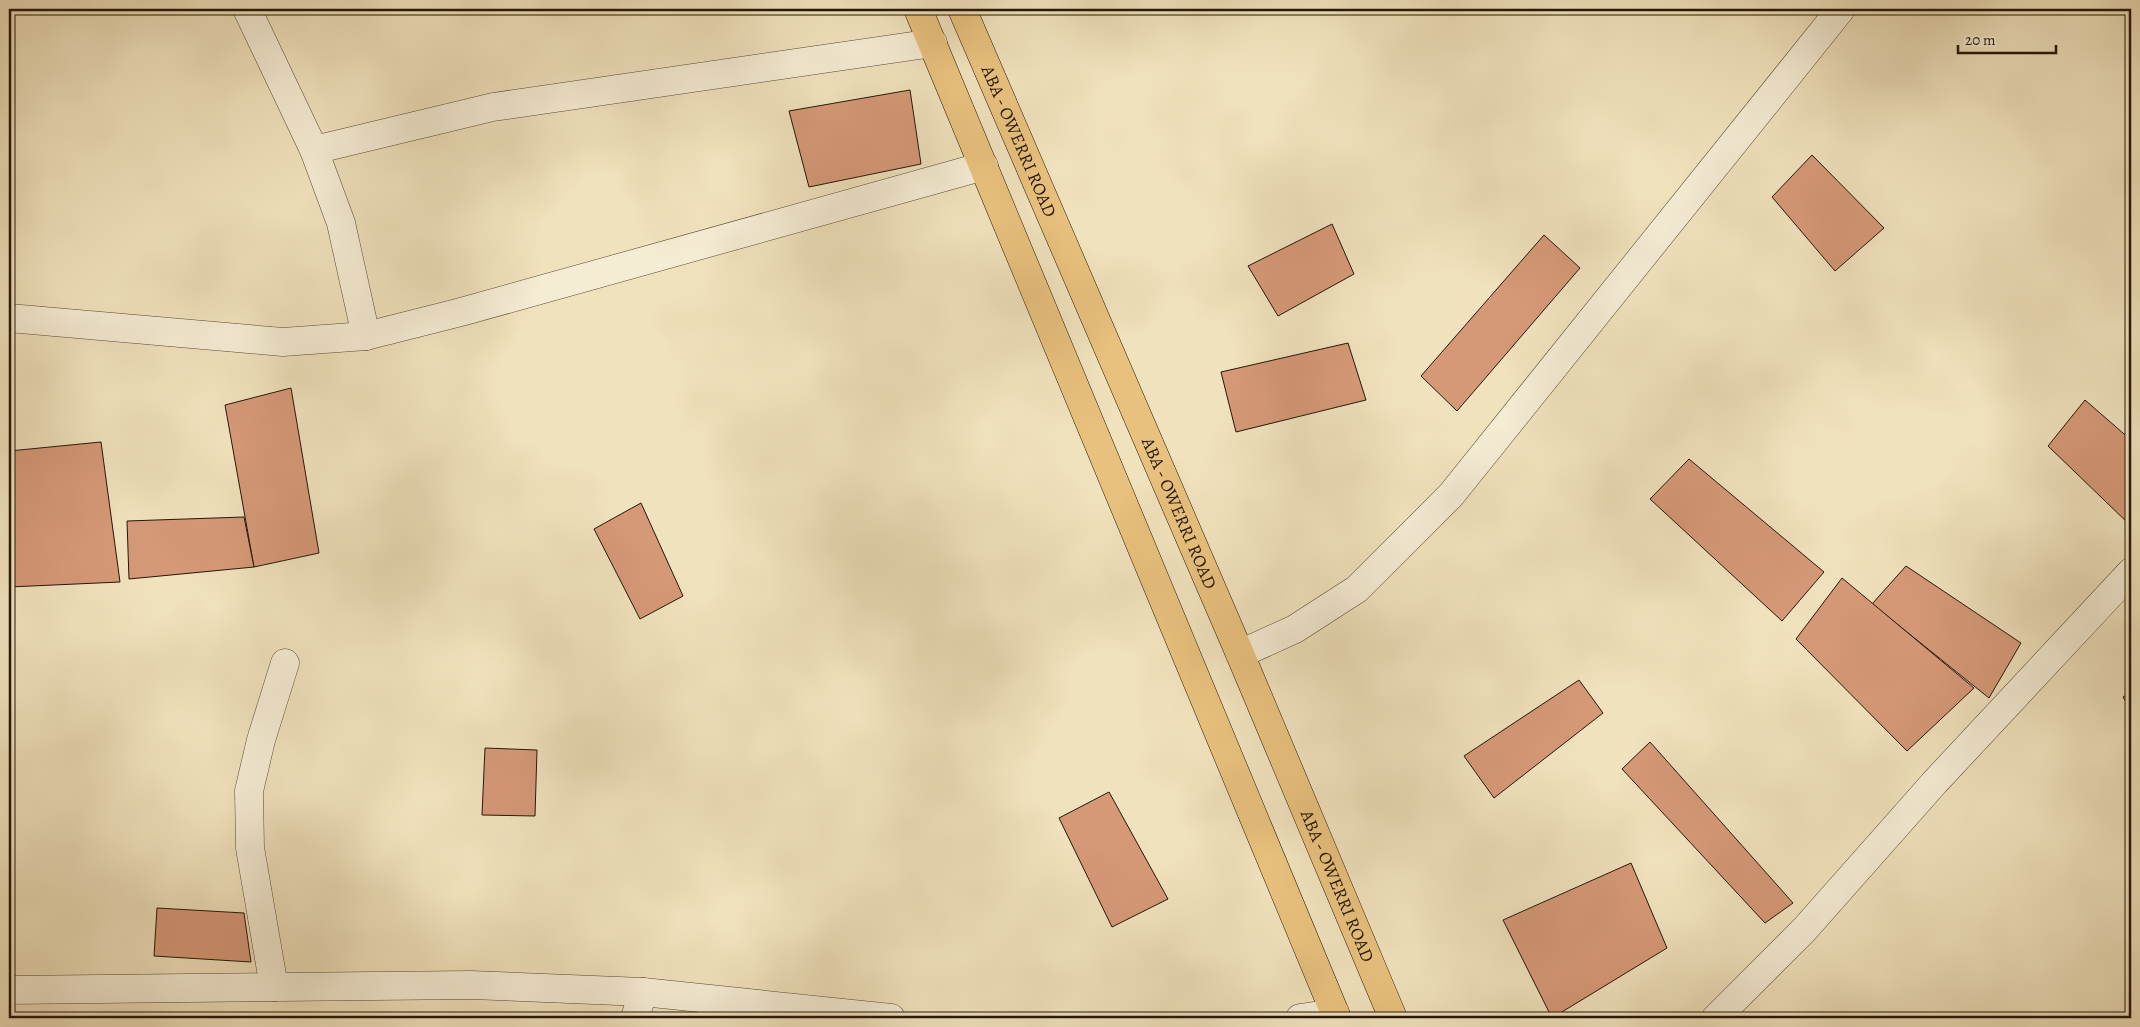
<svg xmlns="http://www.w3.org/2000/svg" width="2140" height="1027" viewBox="0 0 2140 1027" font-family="Alegreya,serif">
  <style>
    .building { fill: #d69978; stroke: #241607 }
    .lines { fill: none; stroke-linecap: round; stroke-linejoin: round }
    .minor-casing { stroke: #574934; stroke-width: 29 }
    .tertiary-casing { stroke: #574934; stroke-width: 29 }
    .primary-casing { stroke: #241607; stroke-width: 29 }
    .minor { stroke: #f5ecd4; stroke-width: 28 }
    .tertiary { stroke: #f5ecd4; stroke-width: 28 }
    .primary { stroke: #e8c17e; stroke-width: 28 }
    .labels { text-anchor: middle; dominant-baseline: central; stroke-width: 5; stroke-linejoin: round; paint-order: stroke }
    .street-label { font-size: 18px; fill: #241607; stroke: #f5ecd4 }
  </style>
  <rect width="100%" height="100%" fill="#f0e2bd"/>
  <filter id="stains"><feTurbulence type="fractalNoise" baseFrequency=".004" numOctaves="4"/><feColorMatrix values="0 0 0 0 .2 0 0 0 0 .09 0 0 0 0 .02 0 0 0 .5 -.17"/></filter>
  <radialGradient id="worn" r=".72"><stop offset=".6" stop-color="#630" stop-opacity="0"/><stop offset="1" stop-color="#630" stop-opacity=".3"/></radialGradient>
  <!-- building -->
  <g class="building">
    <polygon points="910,90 921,164 809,187 789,111"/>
    <polygon points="1812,155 1884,228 1835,271 1772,197"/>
    <polygon points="1332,224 1354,274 1278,316 1248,266"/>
    <polygon points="1544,235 1580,268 1457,411 1421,376"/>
    <polygon points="1348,343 1366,400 1236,432 1221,372"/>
    <polygon points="291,388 319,553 254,567 225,405"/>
    <polygon points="2085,400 2131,440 2131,526 2048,446"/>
    <polygon points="101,442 120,582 9,587 9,451"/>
    <polygon points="1689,459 1824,572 1782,621 1650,499"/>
    <polygon points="641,503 683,596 640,619 594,529"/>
    <polygon points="244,517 254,567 129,579 127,521"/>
    <polygon points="1906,566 2021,643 1989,698 1872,604"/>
    <polygon points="1842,578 1974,688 1907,751 1796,639"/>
    <polygon points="1579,680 1603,713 1494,798 1464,756"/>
    <polygon points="2131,692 2131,710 2123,697"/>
    <polygon points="1650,742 1793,903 1765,923 1622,769"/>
    <polygon points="485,748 537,750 535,816 482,815"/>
    <polygon points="1109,792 1168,899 1112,927 1059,818"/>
    <polygon points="1631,863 1667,948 1552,1018 1503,920"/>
    <polygon points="157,908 244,913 251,962 154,956"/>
  </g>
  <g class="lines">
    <!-- minor casing -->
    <g class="minor-casing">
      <g id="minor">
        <polyline points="247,9 314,150 341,223 366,336"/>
        <polyline points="314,150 493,107 933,43"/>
        <polyline points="9,318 283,342 366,336 461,312 984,166"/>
        <polyline points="274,987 250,848 249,791 261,740 285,663"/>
        <polyline points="9,990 471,985 643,992 891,1018"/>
        <polyline points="635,1018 643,992"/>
        <polyline points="1300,1018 1335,1013"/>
        <polyline points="1716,1018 1804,930 1935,782 2131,572"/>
      </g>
    </g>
    <!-- tertiary casing -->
    <g class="tertiary-casing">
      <polyline id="tertiary" points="1240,654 1295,629 1357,589 1451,495 1841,9"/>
    </g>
    <!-- primary casing -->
    <g class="primary-casing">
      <g id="primary">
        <polyline points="918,9 1337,1018"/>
        <path id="s1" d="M962,9l278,645 153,364"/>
      </g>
    </g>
    <!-- minor -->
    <use href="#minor" class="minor"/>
    <!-- tertiary -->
    <use href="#tertiary" class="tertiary"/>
    <!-- primary -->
    <use href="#primary" class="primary"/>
  </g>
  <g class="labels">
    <!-- street labels -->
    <g class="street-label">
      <text stroke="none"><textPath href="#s1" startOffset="144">ABA - OWERRI ROAD</textPath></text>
      <text stroke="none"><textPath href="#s1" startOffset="549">ABA - OWERRI ROAD</textPath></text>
      <text stroke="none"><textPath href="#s1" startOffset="954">ABA - OWERRI ROAD</textPath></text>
    </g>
  </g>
  <!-- margin -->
  <rect width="2140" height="1027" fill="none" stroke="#f0e2bd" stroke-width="30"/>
  <rect x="10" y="10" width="2120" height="1007" fill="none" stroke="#241607" stroke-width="2.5"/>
  <rect x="15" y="15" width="2110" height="997" fill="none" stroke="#241607"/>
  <!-- scale -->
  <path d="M1958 45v8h98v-8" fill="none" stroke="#241607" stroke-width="2.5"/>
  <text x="1965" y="45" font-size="15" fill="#241607" stroke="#f5ecd4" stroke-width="4" paint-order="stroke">20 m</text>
  <rect width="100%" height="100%" filter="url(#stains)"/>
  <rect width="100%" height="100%" fill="url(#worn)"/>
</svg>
